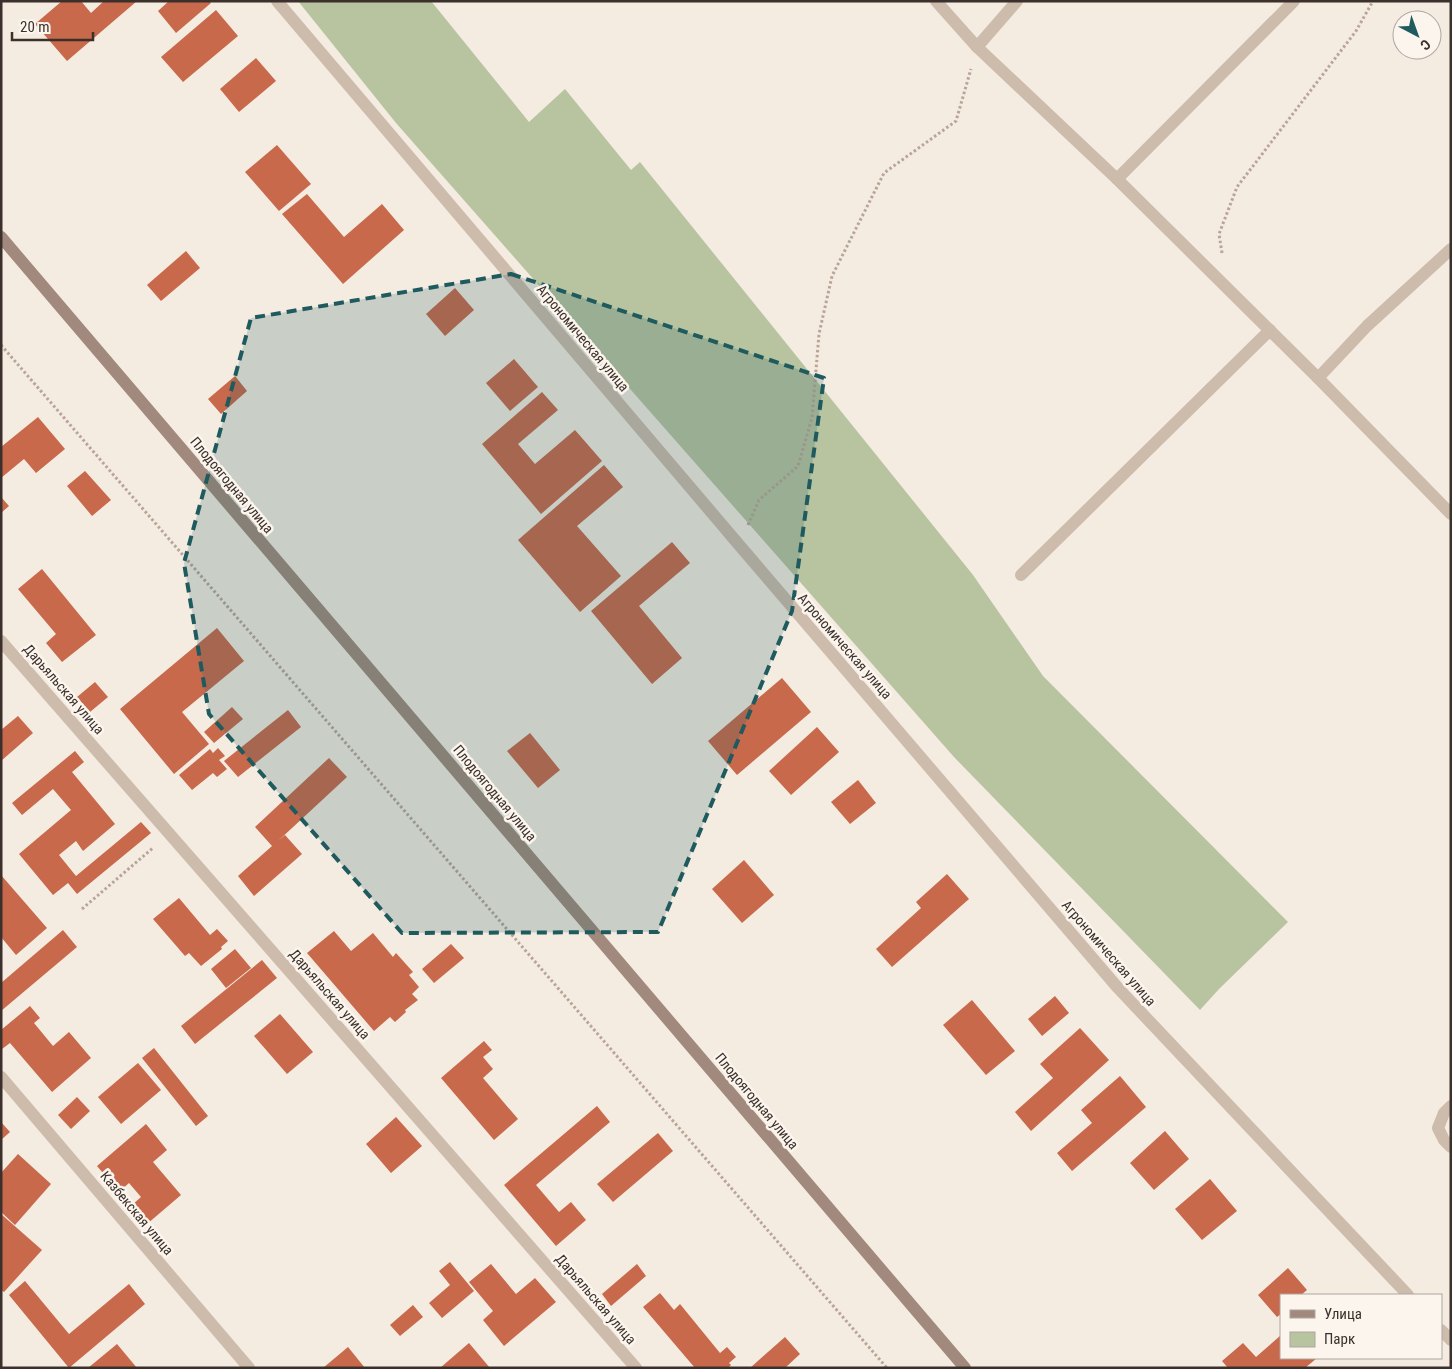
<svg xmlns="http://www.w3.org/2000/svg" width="1452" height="1369" viewBox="0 0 1452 1369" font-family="'Roboto Condensed',sans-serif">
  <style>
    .green { fill: #b8c4a0 }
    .building { fill: #c8694b }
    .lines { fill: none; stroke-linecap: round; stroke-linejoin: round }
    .path { stroke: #b9a596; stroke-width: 3; stroke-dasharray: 2.5 2.5; stroke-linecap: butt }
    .lane { stroke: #cdbbac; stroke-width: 12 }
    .street { stroke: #cdbbac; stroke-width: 12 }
    .secondary { stroke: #a18a7d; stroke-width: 12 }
    .marked { fill: #1f5a5e; fill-opacity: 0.2; stroke: #1f5a5e; stroke-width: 4; stroke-dasharray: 10 6; stroke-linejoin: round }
    .labels { text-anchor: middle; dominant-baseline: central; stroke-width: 5; stroke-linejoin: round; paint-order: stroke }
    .street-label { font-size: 14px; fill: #3b302b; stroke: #fbf5ee }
  </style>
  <rect width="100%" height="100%" fill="#f4ebe1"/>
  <!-- green -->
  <polygon class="green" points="298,1 431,1 529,122 565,89 631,170 640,162 973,575 1043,676 1288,922 1219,989 1200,1010 954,757 396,123"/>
  <!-- building -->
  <g class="building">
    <polygon points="62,1 81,1 91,13 104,1 137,1 67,61 35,24"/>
    <polygon points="169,1 209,1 211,3 176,33 158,11"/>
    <polygon points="216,10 238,36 183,82 161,57"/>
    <polygon points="256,58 276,81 239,112 220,89"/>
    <polygon points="277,145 311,184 279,211 245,172"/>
    <polygon points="307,194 344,237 382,204 404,230 343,284 282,214"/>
    <polygon points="186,251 200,268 161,301 147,285"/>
    <polygon points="455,288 474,310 445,336 426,314"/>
    <polygon points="514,359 538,387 510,411 486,383"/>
    <polygon points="235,376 247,391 221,414 208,399"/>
    <polygon points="542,392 558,410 518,444 535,464 575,430 602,461 541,514 482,444"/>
    <polygon points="38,417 65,449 36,473 24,459 1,478 1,447"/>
    <polygon points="604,465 623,487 577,526 621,576 580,612 518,540"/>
    <polygon points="85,471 111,500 92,516 67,486"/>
    <polygon points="1,497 9,506 1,513"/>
    <polygon points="672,542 690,563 639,606 682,658 652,684 591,611"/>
    <polygon points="42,569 96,635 62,662 46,643 56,634 18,589"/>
    <polygon points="217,628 244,661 182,712 209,744 174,774 120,709"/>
    <polygon points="782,678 811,712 737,775 708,741"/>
    <polygon points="95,682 108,697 90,712 77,697"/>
    <polygon points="232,707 243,719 214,743 204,732"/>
    <polygon points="288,710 301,727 238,777 224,761"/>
    <polygon points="18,716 33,733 1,761 1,730"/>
    <polygon points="817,727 839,752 791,795 769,771"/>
    <polygon points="530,733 560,770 538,788 507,751"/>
    <polygon points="218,748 225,756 219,760 227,769 217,777 213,773 192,790 179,775 210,749 213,753"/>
    <polygon points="75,751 84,762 72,772 115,824 83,851 76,841 59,855 76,876 141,822 151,833 77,894 68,883 53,895 19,854 71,810 53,789 22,815 12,803"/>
    <polygon points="329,758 347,777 278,841 285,835 302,854 254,896 238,876 272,846 255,827"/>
    <polygon points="858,780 876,803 850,824 831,802"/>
    <polygon points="744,860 774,895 742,923 712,889"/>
    <polygon points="947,874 969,899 892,967 876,949 921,908 916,902"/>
    <polygon points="1,875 47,928 16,955 1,937"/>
    <polygon points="179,898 210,935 217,929 228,941 221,947 222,949 201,966 189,953 185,956 153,919"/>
    <polygon points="63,930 77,947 1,1011 1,983"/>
    <polygon points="334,931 351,951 373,933 393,957 396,953 413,972 409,975 419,987 412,994 418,1000 405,1010 406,1012 395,1022 390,1017 374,1031 307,953"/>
    <polygon points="451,944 464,958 434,983 422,969"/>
    <polygon points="235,949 251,968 226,988 211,969"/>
    <polygon points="262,960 277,978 195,1044 181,1026"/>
    <polygon points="1055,996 1069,1013 1042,1036 1028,1019"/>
    <polygon points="972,1000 1015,1051 986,1075 943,1025"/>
    <polygon points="30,1006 40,1018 34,1023 53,1046 69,1032 91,1058 52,1092 10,1043 2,1049 1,1048 1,1030"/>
    <polygon points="280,1014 313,1052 287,1074 254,1036"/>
    <polygon points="1080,1028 1109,1060 1031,1131 1015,1112 1053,1078 1040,1064"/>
    <polygon points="484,1041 492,1050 483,1057 493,1069 483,1078 518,1119 494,1140 441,1078"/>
    <polygon points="154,1048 208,1116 196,1126 142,1058"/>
    <polygon points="138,1063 161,1090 121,1124 98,1097"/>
    <polygon points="1120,1076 1146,1107 1072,1171 1057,1153 1092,1123 1081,1110"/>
    <polygon points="77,1097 90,1111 71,1129 58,1115"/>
    <polygon points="597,1106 610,1122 536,1185 559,1212 571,1202 586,1220 556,1246 504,1185"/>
    <polygon points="396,1117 422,1146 391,1173 366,1144"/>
    <polygon points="1,1122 10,1132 1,1140"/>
    <polygon points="146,1124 167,1150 153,1162 181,1195 147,1224 131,1206 141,1197 129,1183 119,1192 97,1166"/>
    <polygon points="1165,1131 1189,1159 1154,1190 1130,1163"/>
    <polygon points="658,1133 673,1151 613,1202 597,1184"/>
    <polygon points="18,1154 51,1184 15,1225 1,1212 1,1173"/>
    <polygon points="1210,1179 1237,1211 1202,1240 1175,1209"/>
    <polygon points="1,1214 42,1250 4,1292 1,1290"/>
    <polygon points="450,1262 474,1291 442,1318 429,1303 450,1285 439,1271"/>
    <polygon points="491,1264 516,1294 535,1278 556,1302 504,1346 483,1320 493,1311 469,1282"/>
    <polygon points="637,1264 646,1276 611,1306 602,1294"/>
    <polygon points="1288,1268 1307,1290 1301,1295 1281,1295 1281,1314 1277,1317 1258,1295"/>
    <polygon points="25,1281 69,1334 129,1284 145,1304 69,1368 9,1295"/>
    <polygon points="660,1293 674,1310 680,1304 720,1353 727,1347 736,1357 729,1363 731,1365 728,1368 695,1368 643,1307"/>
    <polygon points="413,1305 423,1317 400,1336 390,1325"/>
    <polygon points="1281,1335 1281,1358 1317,1358 1305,1368 1228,1368 1222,1361 1243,1343 1256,1357"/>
    <polygon points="785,1337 800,1354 785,1368 750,1368"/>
    <polygon points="469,1343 490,1368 440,1368"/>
    <polygon points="117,1344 137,1368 88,1368"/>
    <polygon points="348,1347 365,1368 323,1368"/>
  </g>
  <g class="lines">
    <!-- path -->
    <g class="path">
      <polyline points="1222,253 1219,234 1237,187 1356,31 1373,1"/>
      <polyline points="1,345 887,1368"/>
      <polyline points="748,525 759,500 798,466 812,418 819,334 832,276 884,173 956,121 971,69"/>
      <polyline points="82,909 154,847"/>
    </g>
    <!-- lane -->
    <polyline class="lane" points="1451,1106 1444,1113 1438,1128 1444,1140 1451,1147"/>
    <!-- street -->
    <g class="street">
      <polyline points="277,1 740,546 1118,988 1408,1295"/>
      <polyline points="936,1 977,47 1117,179 1318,378 1451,514"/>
      <polyline points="977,47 1017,1"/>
      <polyline points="1117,179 1294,1"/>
      <polyline points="1318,378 1367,326 1451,249"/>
      <polyline points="1021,575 1270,330"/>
      <polyline points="1,641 636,1368"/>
      <polyline points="1,1077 249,1368"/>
      <polyline points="1441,1330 1451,1340"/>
    </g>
    <!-- secondary -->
    <polyline class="secondary" points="1,237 965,1368"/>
  </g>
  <!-- marked area -->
  <path class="marked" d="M511,274l313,104 -32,233 -134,321 -256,1 -193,-219 -25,-151 67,-245z"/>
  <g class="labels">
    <!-- street labels -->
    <g class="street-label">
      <text transform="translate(583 338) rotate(50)">Агрономическая улица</text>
      <text transform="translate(232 485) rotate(50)">Плодоягодная улица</text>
      <text transform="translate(845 646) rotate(49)">Агрономическая улица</text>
      <text transform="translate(64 689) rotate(49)">Дарьяльская улица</text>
      <text transform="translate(495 793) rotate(50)">Плодоягодная улица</text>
      <text transform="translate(1109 953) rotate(49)">Агрономическая улица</text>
      <text transform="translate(330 994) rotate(49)">Дарьяльская улица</text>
      <text transform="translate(757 1101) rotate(50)">Плодоягодная улица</text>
      <text transform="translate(137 1213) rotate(50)">Казбекская улица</text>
      <text transform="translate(596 1299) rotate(49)">Дарьяльская улица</text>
    </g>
  </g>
  <!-- border -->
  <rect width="1452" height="1369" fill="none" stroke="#3b302b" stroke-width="5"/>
  <!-- legend -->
  <rect x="1280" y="1294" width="162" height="65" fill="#fbf5ee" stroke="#aea6a0"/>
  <rect x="1290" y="1310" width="25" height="8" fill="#a18a7d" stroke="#aea6a0"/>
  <text x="1324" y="1319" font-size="15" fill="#3b302b">Улица</text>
  <rect x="1290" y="1332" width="25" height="15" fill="#b8c4a0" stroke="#aea6a0"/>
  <text x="1324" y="1344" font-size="15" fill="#3b302b">Парк</text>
  <!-- north arrow -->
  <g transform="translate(1417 35) rotate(139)"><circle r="24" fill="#fbf5ee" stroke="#aea6a0"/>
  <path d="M0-4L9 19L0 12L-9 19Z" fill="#1f5a5e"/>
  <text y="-8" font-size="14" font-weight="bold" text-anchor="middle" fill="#3b302b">С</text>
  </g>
  <!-- scale -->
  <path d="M12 32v8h81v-8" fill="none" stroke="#3b302b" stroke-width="2.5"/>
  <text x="20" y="32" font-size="15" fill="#3b302b" stroke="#fbf5ee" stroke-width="4" paint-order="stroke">20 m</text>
</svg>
